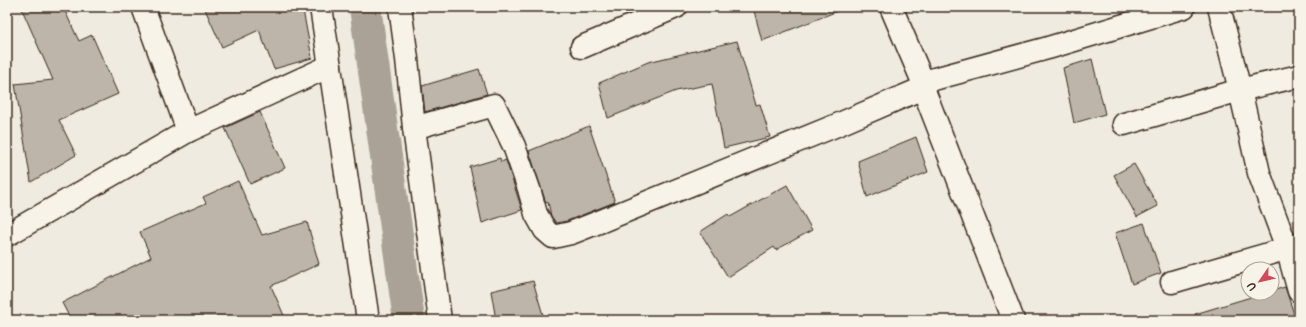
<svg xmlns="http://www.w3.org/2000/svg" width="1306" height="327" viewBox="0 0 1306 327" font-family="Pangolin,sans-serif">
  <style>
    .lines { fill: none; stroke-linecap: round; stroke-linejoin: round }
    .canal { stroke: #aaa296; stroke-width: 32 }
    .building { fill: #bdb5aa; stroke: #3b2a1e }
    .minor-casing { stroke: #3b2a1e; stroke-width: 25 }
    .minor { stroke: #f7f3e8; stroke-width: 22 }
  </style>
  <rect width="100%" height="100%" fill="#efebe0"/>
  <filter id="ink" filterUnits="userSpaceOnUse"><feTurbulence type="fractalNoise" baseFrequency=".025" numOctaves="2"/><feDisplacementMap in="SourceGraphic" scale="8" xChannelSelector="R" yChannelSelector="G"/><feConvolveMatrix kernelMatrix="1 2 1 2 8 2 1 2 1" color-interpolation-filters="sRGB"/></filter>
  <g filter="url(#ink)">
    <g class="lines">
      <!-- canal -->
      <polyline class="canal" points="365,7 409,320"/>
    </g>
    <!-- building -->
    <g class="building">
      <polygon points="21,7 63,7 79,41 92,35 118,94 59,120 76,155 31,182 15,84 53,80"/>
      <polygon points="204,7 309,7 303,10 312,58 274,69 259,30 222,47"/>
      <polygon points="753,7 844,7 845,8 762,41"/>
      <polygon points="737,41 756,105 760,104 770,137 724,148 712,84 676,91 608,118 599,83 648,62"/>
      <polygon points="1092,59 1105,114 1074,123 1063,68"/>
      <polygon points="479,69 487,94 425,112 422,86"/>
      <polygon points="260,112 285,168 250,184 225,128"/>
      <polygon points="589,126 615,202 567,221 556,223 551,216 548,202 546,203 529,151"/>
      <polygon points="916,137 928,172 867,197 858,161"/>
      <polygon points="500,158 501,162 506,160 522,210 482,223 470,167"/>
      <polygon points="1134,164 1158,206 1137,217 1114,175"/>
      <polygon points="238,181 262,235 307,222 319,264 271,286 286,320 71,320 62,303 151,257 140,232 206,203 203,197"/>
      <polygon points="787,185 812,230 776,250 774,247 728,277 700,232 728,214 730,217"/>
      <polygon points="1144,223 1161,273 1132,284 1115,233"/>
      <polygon points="533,281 543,315 520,320 496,320 491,291"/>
      <polygon points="1285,287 1296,320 1196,320 1195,314 1264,293 1272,293 1272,291"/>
    </g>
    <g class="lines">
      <!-- minor casing -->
      <g class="minor-casing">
        <g id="minor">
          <polyline points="143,7 188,131"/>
          <polyline points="321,7 368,320"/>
          <polyline points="400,7 407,59 414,128 440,320"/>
          <polyline points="891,7 923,82 923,88 1013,320"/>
          <polyline points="1219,7 1240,90 1259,173 1287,248 1299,291"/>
          <polyline points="582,47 676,7"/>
          <polyline points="923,82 1048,48 1184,7"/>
          <polyline points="1124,124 1240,90 1299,76"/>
          <polyline points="414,128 494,105 514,146 529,189 536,214 545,230 553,237 571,233 604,220 837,125 923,88"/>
          <polyline points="7,235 188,131 330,66"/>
          <polyline points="1172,282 1299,245"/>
        </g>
      </g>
      <!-- minor -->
      <use href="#minor" class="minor"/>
    </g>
  </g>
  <!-- margin -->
  <rect width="1306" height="327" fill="none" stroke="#f7f3e8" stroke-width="24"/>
  <rect x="12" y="12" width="1282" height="303" fill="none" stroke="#3b2a1e" stroke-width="1.5" filter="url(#ink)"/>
  <!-- north arrow -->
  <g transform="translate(1260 281) rotate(236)"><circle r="19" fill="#f7f3e8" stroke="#aca397"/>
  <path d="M0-3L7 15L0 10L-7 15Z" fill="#d1495b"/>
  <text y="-6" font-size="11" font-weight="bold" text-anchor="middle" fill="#3b2a1e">U</text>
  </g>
</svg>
